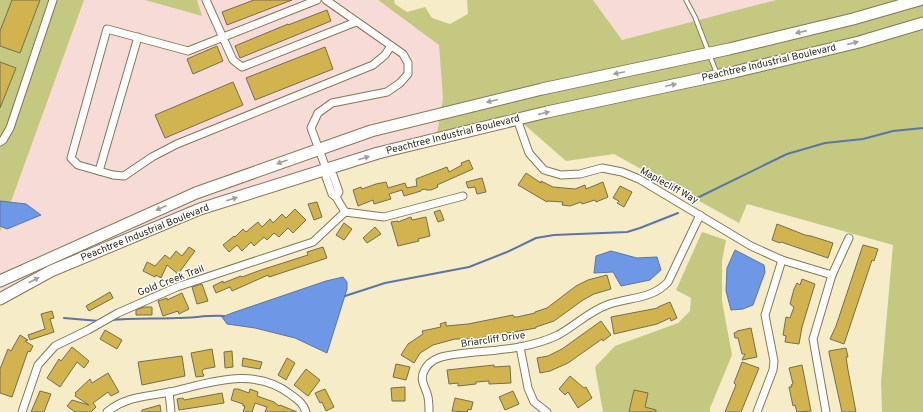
<svg xmlns="http://www.w3.org/2000/svg" width="923" height="412" viewBox="0 0 923 412" font-family="Overpass,sans-serif">
  <style>
    .commercial { fill: #f6dbd7 }
    .green { fill: #c4c881 }
    .water { fill: #6e97e5; stroke: #5a76a8 }
    .lines { fill: none; stroke-linecap: round; stroke-linejoin: round }
    .stream { stroke: #5a76a8; stroke-width: 2 }
    .building { fill: #d1b44f; stroke: #776d4d }
    .lane-casing { stroke: #827958; stroke-width: 5.5 }
    .street-casing { stroke: #827958; stroke-width: 9 }
    .primary-casing { stroke: #827958; stroke-width: 13 }
    .lane { stroke: #fff; stroke-width: 3.5 }
    .street { stroke: #fff; stroke-width: 7 }
    .primary { stroke: #fff; stroke-width: 11 }
    .oneway { fill: #a09f98 }
    .labels { text-anchor: middle; dominant-baseline: central; stroke-width: 3; stroke-linejoin: round; paint-order: stroke }
    .street-label { font-size: 10px; fill: #2d291b; stroke: #fff }
  </style>
  <rect width="100%" height="100%" fill="#f7ecc8"/>
  <!-- commercial -->
  <g class="commercial">
    <polygon points="84,0 145,0 202,16 197,0 378,0 439,45 443,99 435,144 229,205 143,232 52,276 0,291 0,232"/>
    <polygon points="593,0 776,0 622,40"/>
  </g>
  <!-- green -->
  <g class="green">
    <polygon points="0,0 84,0 0,232"/>
    <polygon points="145,0 197,0 202,16"/>
    <polygon points="378,0 394,0 395,4 407,12 425,7 432,18 450,24 468,14 467,0 593,0 622,40 776,0 923,0 923,412 882,412 881,382 893,245 747,204 739,223 614,154 566,161 511,113 435,144 443,99 439,45"/>
    <polygon points="702,232 726,240 722,261 722,301 732,355 710,408 710,412 603,412 595,367 615,346 678,323 690,311 691,298 676,290"/>
  </g>
  <!-- water -->
  <g class="water">
    <polygon points="0,201 26,204 41,215 7,229 0,226"/>
    <polygon points="735,250 764,265 765,272 753,305 743,309 731,310 726,291 727,268"/>
    <polygon points="611,251 637,258 657,257 661,270 650,280 621,286 613,272 594,273 596,256"/>
    <polygon points="343,277 347,282 347,289 327,353 295,338 255,328 227,324 222,317 232,313 326,281"/>
  </g>
  <g class="lines">
    <!-- stream -->
    <g class="stream">
      <polyline points="695,199 787,154 825,143 863,139 893,131 923,128"/>
      <polyline points="345,296 385,283 469,267 507,252 536,238 554,235 627,232 640,228 678,213"/>
      <polyline points="64,318 99,321"/>
      <path d="M111,320c22,-2 44,-1 66,-2 16,0 31,-3 47,-2"/>
    </g>
  </g>
  <!-- building -->
  <g class="building">
    <polygon points="12,0 40,0 20,53 0,46 0,31"/>
    <polygon points="254,0 292,0 227,25 222,12"/>
    <polygon points="327,10 331,21 240,58 235,46 288,24 288,25"/>
    <polygon points="217,46 223,61 193,74 187,59"/>
    <polygon points="325,47 333,69 255,100 246,78"/>
    <polygon points="0,62 16,68 0,108"/>
    <polygon points="233,82 243,105 165,138 155,115"/>
    <polygon points="469,160 473,169 437,185 438,187 431,190 426,190 425,189 421,190 421,191 404,196 402,190 389,194 391,199 374,204 373,200 358,206 353,190 361,187 362,189 376,184 386,182 388,188 405,183 407,188 417,186 416,179 447,167 449,172 462,165 461,163"/>
    <polygon points="526,173 541,183 541,181 553,187 575,189 585,185 586,189 603,182 608,197 596,202 595,200 582,204 581,202 570,206 562,205 563,202 547,201 547,202 518,185"/>
    <polygon points="482,178 486,192 477,194 475,187 468,188 466,182"/>
    <polygon points="620,186 632,192 624,207 617,203 619,201 613,198"/>
    <polygon points="317,202 322,217 314,220 308,204"/>
    <polygon points="295,209 306,220 293,233 288,228 279,237 274,233 267,240 264,237 254,246 251,242 242,251 237,245 229,252 223,245 234,236 235,237 243,229 246,232 258,222 262,227 270,219 273,223 282,214 286,218"/>
    <polygon points="440,210 444,220 438,222 434,212"/>
    <polygon points="411,217 412,220 426,217 430,236 418,239 419,241 398,246 391,222 398,221 398,222"/>
    <polygon points="344,223 352,229 344,240 336,235"/>
    <polygon points="777,224 805,235 811,236 833,243 828,258 781,242 780,243 772,240"/>
    <polygon points="375,227 381,234 367,243 363,238"/>
    <polygon points="863,245 878,249 874,261 872,260 844,344 830,339 836,326"/>
    <polygon points="189,247 195,251 178,274 167,265 161,278 156,275 155,277 143,271 147,262 155,266 165,255 170,259 176,251 182,256"/>
    <polygon points="323,247 327,258 269,277 268,275 232,291 230,287 216,293 213,286 223,281 223,283 241,276 242,277 261,270 308,255 307,252"/>
    <polygon points="607,275 611,289 594,294 583,300 554,321 536,327 536,328 474,339 455,339 433,345 420,353 414,363 401,355 408,344 423,334 422,331 441,327 440,324 446,322 446,326 468,324 513,315 514,317 517,317 535,313 535,312 547,308 576,286 588,280"/>
    <polygon points="802,279 815,284 802,327 799,344 785,342 786,336 783,335 786,317 790,318 794,307 790,304 794,289 797,283 800,285"/>
    <polygon points="202,284 208,301 197,304 192,287"/>
    <polygon points="110,292 113,298 89,311 86,306"/>
    <polygon points="182,293 189,309 179,314 178,311 163,316 158,301 167,298 167,300"/>
    <polygon points="670,302 677,318 671,321 670,318 657,324 614,334 611,317 658,308 658,307"/>
    <polygon points="144,307 152,307 152,315 136,315 136,310"/>
    <polygon points="52,311 54,318 50,319 54,332 30,340 28,335 45,329 41,314"/>
    <polygon points="601,321 611,335 603,341 602,339 568,363 550,371 540,373 537,358 548,356 562,349"/>
    <polygon points="751,328 757,357 742,360 745,354 742,354 738,338 735,338 734,333 737,332 737,331"/>
    <polygon points="105,330 122,340 117,349 100,339"/>
    <polygon points="20,335 28,340 25,341 33,346 30,352 28,351 12,397 0,393 0,369 8,349 11,351"/>
    <polygon points="72,347 89,361 84,368 77,362 60,387 47,378 59,359 61,361"/>
    <polygon points="846,348 848,357 846,357 848,370 856,412 842,412 829,353 829,351"/>
    <polygon points="212,349 215,367 204,369 202,371 204,376 196,377 191,353"/>
    <polygon points="232,351 233,367 225,368 224,352"/>
    <polygon points="182,356 185,376 142,385 138,362"/>
    <polygon points="243,358 262,362 260,369 242,366"/>
    <polygon points="287,358 295,363 286,380 278,375"/>
    <polygon points="742,362 759,368 741,412 725,412 736,385 734,383"/>
    <polygon points="396,364 410,367 406,380 393,377"/>
    <polygon points="494,365 494,367 510,366 511,383 489,384 489,381 476,382 476,384 458,386 458,383 449,384 447,370"/>
    <polygon points="802,365 811,411 797,412 795,405 793,406 789,387 792,387 791,385 793,384 789,368"/>
    <polygon points="306,369 320,380 308,396 294,385"/>
    <polygon points="108,373 119,392 111,396 108,392 93,403 96,407 91,412 75,412 67,406 72,400 89,405 75,396 76,394 75,393 90,379 92,383"/>
    <polygon points="570,376 584,388 586,387 592,398 578,408 568,392 565,395 559,389"/>
    <polygon points="405,387 405,401 392,401 391,388"/>
    <polygon points="234,389 238,389 249,393 250,389 258,392 257,396 274,402 279,406 280,405 297,412 265,412 267,407 255,403 252,412 243,412 245,406 243,406 243,404 231,400"/>
    <polygon points="325,389 334,407 326,411 322,402 320,403 315,393"/>
    <polygon points="634,390 648,393 645,407 656,410 656,412 629,412"/>
    <polygon points="40,391 51,394 44,412 31,412"/>
    <polygon points="513,391 519,404 505,410 499,397"/>
    <polygon points="222,393 224,403 179,410 177,399 183,398 184,400"/>
    <polygon points="455,398 473,402 471,410 468,409 467,412 452,411"/>
    <polygon points="160,405 161,412 142,412 142,410"/>
  </g>
  <g class="lines">
    <!-- lane casing -->
    <g class="lane-casing">
      <polyline id="lane" points="686,0 695,17 717,74"/>
    </g>
    <!-- street casing -->
    <g class="street-casing">
      <g id="street">
        <polyline points="206,0 233,60 242,67 356,22"/>
        <polyline points="317,0 188,51 107,29 71,158 78,165 113,175 124,176 152,157 177,144 373,65 385,55 391,46"/>
        <polyline points="326,0 403,54 408,63 408,74 400,83 387,92 332,103 318,113 311,128 327,171 326,177 332,194 336,197 345,212"/>
        <polyline points="517,119 529,153 544,170 561,175 580,174 602,168 622,172 639,179 751,246 782,260 832,275"/>
        <polyline points="0,142 3,140 10,128 53,0"/>
        <polyline points="99,171 138,37"/>
        <polyline points="327,171 331,173 333,175 339,192 336,197"/>
        <polyline points="345,212 384,217 463,196"/>
        <polyline points="520,347 528,388 534,402 547,412"/>
        <polyline points="169,392 171,412"/>
        <polyline points="22,412 38,365 55,346 88,330 118,313 177,287 313,242 345,212"/>
        <path d="M107,412c19,-16 39,-15 63,-20 40,-9 83,-26 120,2 8,6 13,9 16,18"/>
        <path d="M429,412c0,-5 0,-10 -1,-15 -2,-10 -9,-16 -4,-26 7,-16 27,-16 42,-18 31,-3 63,-4 92,-18 17,-9 30,-23 49,-30 21,-8 44,-5 61,-23l32,-67"/>
        <polyline points="757,412 773,370 774,361 765,315 782,260"/>
        <polyline points="826,412 813,339 832,275 849,238"/>
      </g>
    </g>
    <!-- primary casing -->
    <g class="primary-casing">
      <g id="primary">
        <polyline points="0,281 196,193 371,131 542,89 729,49 853,19 919,0"/>
        <polyline points="0,299 51,271 200,209 378,153 547,112 734,72 859,42 923,23"/>
      </g>
    </g>
    <!-- lane -->
    <use href="#lane" class="lane"/>
    <!-- street -->
    <use href="#street" class="street"/>
    <!-- primary -->
    <use href="#primary" class="primary"/>
  </g>
  <!-- one-way arrows -->
  <defs><path id="oneway-solid" d="M-6-.8H1V-3.2L6.5 0L1 3.2V.8H-6Z"/></defs>
  <g class="oneway">
    <use href="#oneway-solid" transform="translate(801 32) rotate(167)"/>
    <use href="#oneway-solid" transform="translate(853 43) rotate(-14)"/>
    <use href="#oneway-solid" transform="translate(619 73) rotate(168)"/>
    <use href="#oneway-solid" transform="translate(671 85) rotate(-12)"/>
    <use href="#oneway-solid" transform="translate(492 101) rotate(166)"/>
    <use href="#oneway-solid" transform="translate(544 113) rotate(-13)"/>
    <use href="#oneway-solid" transform="translate(364 158) rotate(-17)"/>
    <use href="#oneway-solid" transform="translate(282 162) rotate(160)"/>
    <use href="#oneway-solid" transform="translate(232 199) rotate(-18)"/>
    <use href="#oneway-solid" transform="translate(161 208) rotate(156)"/>
    <use href="#oneway-solid" transform="translate(34 280) rotate(-28)"/>
  </g>
  <g class="labels">
    <!-- street labels -->
    <g class="street-label">
      <text transform="translate(769 63) rotate(-13)">Peachtree Industrial Boulevard</text>
      <text transform="translate(453 135) rotate(-14)">Peachtree Industrial Boulevard</text>
      <text transform="translate(669 186) rotate(29)">Maplecliff Way</text>
      <text transform="translate(145 233) rotate(-22)">Peachtree Industrial Boulevard</text>
      <text transform="translate(171 281) rotate(-21)">Gold Creek Trail</text>
      <text transform="translate(493 340) rotate(-8)">Briarcliff Drive</text>
    </g>
  </g>
</svg>
